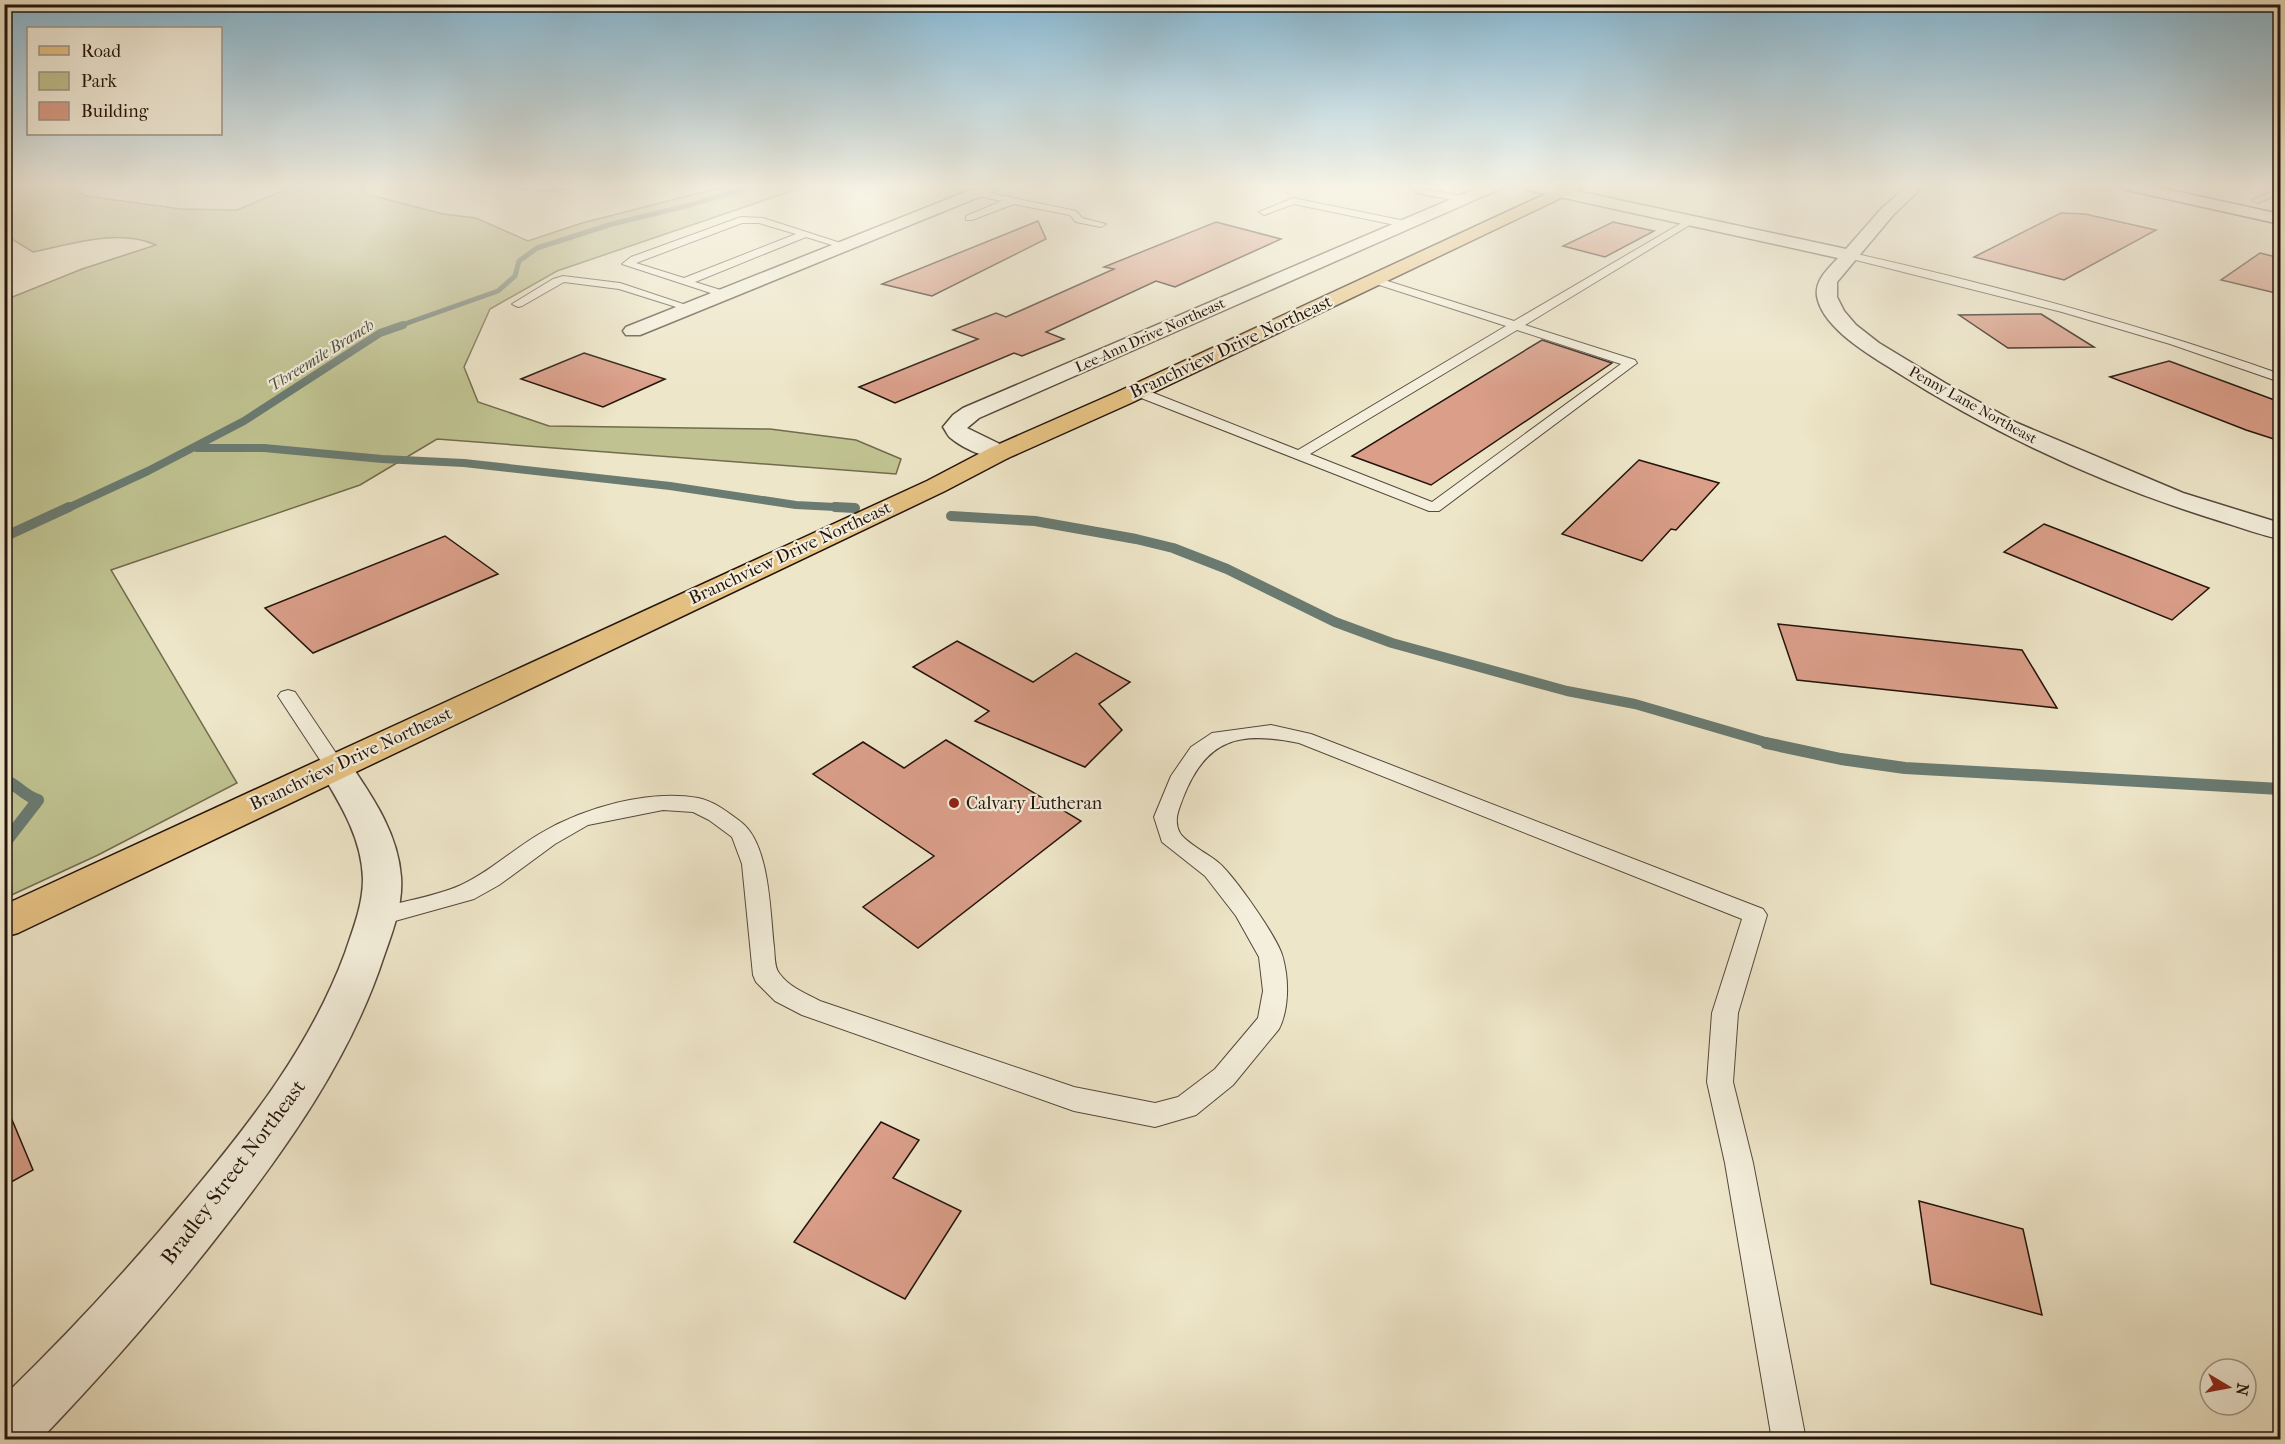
<svg xmlns="http://www.w3.org/2000/svg" width="2285" height="1444" viewBox="0 0 2285 1444" font-family="'IM FELL French Canon',serif">
  <style>
    .green { fill: #c0c391; stroke: #726b4e; stroke-width: 1.5 }
    .lines { fill: none; stroke-linecap: round; stroke-linejoin: round }
    .stream-far3 { stroke: #6a7b72; stroke-width: 5 }
    .stream-far2 { stroke: #6a7b72; stroke-width: 8 }
    .stream-far1 { stroke: #6a7b72; stroke-width: 10 }
    .stream { stroke: #6a7b72; stroke-width: 12 }
    .building { fill: #da9e89; stroke: #23130c; stroke-width: 1.5 }
    .lane-casing { stroke: #56483b; stroke-width: 2 }
    .street-casing { stroke: #56483b; stroke-width: 3 }
    .secondary-casing { stroke: #23130c; stroke-width: 3 }
    .primary-casing { stroke: #23130c; stroke-width: 3 }
    .lane { fill: #f4efdc; fill-rule: evenodd }
    .street { fill: #f4efdc; fill-rule: evenodd }
    .secondary { fill: #f4efdc; fill-rule: evenodd }
    .primary { fill: #e7c384; fill-rule: evenodd }
    .poi-dot { fill: #8f2418; stroke: #f4efdc; stroke-width: 2 }
    .labels { text-anchor: middle; dominant-baseline: central; stroke-width: 4.5; stroke-linejoin: round; paint-order: stroke }
    .far-street-label { font-size: 15px; fill: #23130c; stroke: #f4efdc }
    .far-water-label { font-size: 16px; font-style: italic; fill: #4c5048; stroke: #f4efdc }
    .street-label { font-size: 18px; fill: #23130c; stroke: #f4efdc }
    .poi-label { font-size: 18px; fill: #23130c; stroke: #f4efdc; text-anchor: start }
    .near-street-label { font-size: 21px; fill: #23130c; stroke: #f4efdc }
  </style>
  <rect width="100%" height="100%" fill="#eee6c9"/>
  <filter id="stains"><feTurbulence type="fractalNoise" baseFrequency=".00333" numOctaves="4"/><feColorMatrix values="0 0 0 0 .2 0 0 0 0 .09 0 0 0 0 .02 0 0 0 .5 -.17"/></filter>
  <radialGradient id="worn" r=".72"><stop offset=".6" stop-color="#630" stop-opacity="0"/><stop offset="1" stop-color="#630" stop-opacity=".3"/></radialGradient>
  <!-- green -->
  <path class="green" d="M296,185h70l-3,8 80,21 33,4 52,23 54,-18 148,-38h79l-252,86 -67,38 -26,58 14,35 71,24 221,3 86,11 45,19 -5,15 -459,-35 -77,46 -249,85 126,213 -139,72 -93,43v-598l77,-31 74,-24c-37,-17 -84,-1 -123,7l-28,-17v-45l63,-4 18,10 95,13 56,1z"/>
  <g class="lines">
    <!-- stream-far3 -->
    <polyline class="stream-far3" points="399,326 498,291 515,276 519,261 537,248 612,224 690,205 756,185"/>
    <!-- stream-far2 -->
    <g class="stream-far2">
      <polyline points="197,448 264,448 382,459 464,463 670,486 796,505 855,508"/>
      <polyline points="66,509 148,471 244,421 380,333 403,325"/>
    </g>
    <!-- stream-far1 -->
    <g class="stream-far1">
      <polyline points="835,507 855,508"/>
      <polyline points="951,516 1035,521 1136,539 1173,548 1227,569 1335,622 1392,643 1567,691 1635,704 1772,744"/>
      <polyline points="4,537 69,507"/>
    </g>
    <!-- stream -->
    <g class="stream">
      <polyline points="1766,743 1841,759 1905,768 2280,789"/>
      <path d="M4,780c13,4 20,16 34,20l-34,44"/>
    </g>
  </g>
  <!-- building -->
  <g class="building">
    <polygon points="2061,213 2085,214 2156,230 2064,280 1974,257"/>
    <polygon points="1038,221 1046,239 932,296 882,284"/>
    <polygon points="1216,222 1281,239 1175,287 1156,281 1046,332 1064,339 1022,356 1014,353 895,403 859,387 978,339 953,330 996,313 1006,317 1114,269 1104,267"/>
    <polygon points="1613,222 1654,231 1605,257 1563,246"/>
    <polygon points="2260,253 2280,258 2280,294 2221,280"/>
    <polygon points="2041,314 2094,347 2008,348 1959,315"/>
    <polygon points="1542,340 1612,363 1431,485 1352,456"/>
    <polygon points="584,353 665,379 603,407 521,379"/>
    <polygon points="2169,361 2280,402 2280,441 2246,430 2110,377"/>
    <polygon points="1639,460 1719,483 1676,530 1671,529 1642,561 1562,534"/>
    <polygon points="2044,524 2209,588 2172,620 2004,552"/>
    <polygon points="445,536 498,574 313,653 265,608"/>
    <polygon points="1778,624 2022,650 2057,708 1797,680"/>
    <polygon points="957,641 1033,682 1076,653 1130,682 1099,704 1122,730 1085,767 975,721 989,711 913,667"/>
    <polygon points="946,740 1081,821 918,948 863,907 934,856 813,774 863,742 904,768"/>
    <polygon points="5,1103 33,1170 4,1186 4,1104"/>
    <polygon points="881,1122 919,1140 893,1178 961,1211 905,1299 794,1242"/>
    <polygon points="1919,1201 2023,1229 2042,1315 1931,1284"/>
  </g>
  <g class="lines">
    <!-- lane casing -->
    <g class="lane-casing">
      <g id="lane">
        <polygon points="1420,188 1462,196 1467,199 1462,202 1417,193 1415,191"/>
        <polygon points="2280,188 2280,194 2257,203 2252,200"/>
        <polygon points="975,190 1076,211 1082,218 1106,224 1101,227 1076,222 1070,215 1014,204 972,220 966,220 966,216 1002,201 972,195 972,191"/>
        <polygon points="1293,198 1405,221 1410,224 1405,227 1294,204 1264,215 1259,212"/>
        <path d="M741,217l22,1 87,28 -5,3 -39,-12 -111,45 32,10 2,2 -6,3 -101,-33 9,-7zM742,223h17l37,11 -112,44 -48,-15z"/>
        <path d="M1690,218l8,2 -173,105 110,35 2,3 -198,148h-10l-298,-117 -2,-3 2,-3h10l157,62 208,-124 -136,-44v-4h8l136,43zM1517,330l104,34 -189,138 -122,-48z"/>
        <path d="M1848,252c147,33 291,72 432,122v8l-110,-38 -108,-32 -218,-55v-4z"/>
        <polygon points="563,276 620,283 695,308 689,311 619,289 564,282 522,306 518,307 512,304 553,279"/>
        <polygon points="288,690 295,692 342,762 345,767 342,772 335,774 328,772 278,696 281,692"/>
        <path d="M1271,725l40,9 452,175 4,6 -29,98 -5,69 20,81 53,277h-34l-47,-277 -18,-81 5,-69 30,-94 -443,-176c-59,-12 -93,-5 -116,55 -4,11 -10,23 -3,35 6,10 30,22 39,30 15,13 60,76 64,95 6,22 6,51 -4,71l-46,56 -37,30 -41,12 -81,-16 -272,-96 -27,-14 -19,-19 -3,-7 -11,-111 -10,-27 -23,-17 -16,-8 -30,-2 -75,15 -33,19 -56,41 -25,14 -97,27 -8,-3 -4,-6 4,-6c28,-9 66,-14 92,-26 29,-13 52,-36 80,-52 42,-25 108,-44 157,-35 16,3 31,15 43,24 29,22 29,91 33,125 1,8 0,20 5,26 10,14 26,20 41,28l254,86 81,16 23,-6 37,-28 43,-51 5,-27 -4,-34 -23,-41 -31,-40 -43,-34 -8,-25 17,-41 20,-29 21,-14z"/>
      </g>
    </g>
    <!-- street casing -->
    <g class="street-casing">
      <g id="street">
        <path d="M513,185h65c-7,7 -58,7 -65,0z"/>
        <polygon points="983,185 1004,185 1001,188 640,335 626,335 623,331 626,327"/>
        <path d="M1484,185h21l-3,3 -523,230 -12,10 41,20 3,5 -3,5c-15,4 -44,-9 -56,-19 -4,-2 -6,-8 -9,-12l10,-12 10,-7z"/>
        <path d="M1520,185h29l297,64 36,-41 26,-23h17l-31,29 -57,68v15l7,14 12,14 23,18 66,40 72,40 166,70 97,30v16c-24,-5 -49,-15 -73,-22 -110,-35 -216,-85 -312,-146 -25,-16 -73,-43 -78,-75 -2,-16 11,-27 21,-38l-310,-68z"/>
        <path d="M335,756l12,3c24,36 51,73 54,118 2,27 -8,54 -17,79 -33,101 -95,189 -160,272 -57,74 -119,144 -184,212h-36v-44c65,-63 127,-130 185,-200 62,-74 122,-151 156,-243 8,-24 18,-48 18,-74 -1,-42 -24,-77 -45,-112l5,-8z"/>
      </g>
    </g>
    <!-- secondary casing -->
    <g class="secondary-casing">
      <polygon id="secondary" points="2119,185 2147,185 2280,214 2280,224 2127,190"/>
    </g>
    <!-- primary casing -->
    <g class="primary-casing">
      <polygon id="primary" points="1565,185 1585,185 1582,188 1131,403 1008,458 945,491 18,933 4,937 4,905 927,481 990,448 1115,393"/>
    </g>
    <!-- lane -->
    <use href="#lane" class="lane"/>
    <!-- street -->
    <use href="#street" class="street"/>
    <!-- secondary -->
    <use href="#secondary" class="secondary"/>
    <!-- primary -->
    <use href="#primary" class="primary"/>
  </g>
  <!-- sky -->
  <linearGradient id="sky" x2="0" y2="1"><stop stop-color="#88b9d4"/><stop offset="0.48" stop-color="#f7f4e7"/><stop offset="1" stop-color="#f7f4e7" stop-opacity="0"/></linearGradient>
  <rect width="2285" height="387" fill="url(#sky)"/>
  <!-- markers -->
  <circle class="poi-dot" cx="954" cy="803" r="6"/>
  <g class="labels">
    <!-- far-street labels -->
    <g class="far-street-label">
      <text transform="translate(1150 335) rotate(-24)">Lee-Ann Drive Northeast</text>
      <text transform="translate(1973 405) rotate(29)">Penny Lane Northeast</text>
    </g>
    <!-- far-water labels -->
    <g class="far-water-label">
      <text transform="translate(321 355) rotate(-32)">Threemile Branch</text>
    </g>
    <!-- street labels -->
    <g class="street-label">
      <text transform="translate(1231 347) rotate(-25)">Branchview Drive Northeast</text>
      <text transform="translate(790 553) rotate(-25)">Branchview Drive Northeast</text>
      <text transform="translate(351 759) rotate(-25)">Branchview Drive Northeast</text>
    </g>
    <!-- poi labels -->
    <g class="poi-label">
      <text x="966" y="803">Calvary Lutheran</text>
    </g>
    <!-- near-street labels -->
    <g class="near-street-label">
      <text transform="translate(233 1172) rotate(-53)">Bradley Street Northeast</text>
    </g>
  </g>
  <!-- margin -->
  <rect width="2285" height="1444" fill="none" stroke="#eee6c9" stroke-width="24"/>
  <rect x="6" y="6" width="2273" height="1432" fill="none" stroke="#23130c" stroke-width="3"/>
  <rect x="12" y="12" width="2261" height="1420" fill="none" stroke="#23130c" stroke-width="1.5"/>
  <!-- legend -->
  <rect x="27" y="27" width="195" height="108" fill="#f4efdc" stroke="#a09789" stroke-width="1.5"/>
  <rect x="39" y="46" width="30" height="9" fill="#e7c384" stroke="#a09789" stroke-width="1.5"/>
  <text x="81" y="57" font-size="18" fill="#23130c">Road</text>
  <rect x="39" y="72" width="30" height="18" fill="#c0c391" stroke="#a09789" stroke-width="1.5"/>
  <text x="81" y="87" font-size="18" fill="#23130c">Park</text>
  <rect x="39" y="102" width="30" height="18" fill="#da9e89" stroke="#a09789" stroke-width="1.5"/>
  <text x="81" y="117" font-size="18" fill="#23130c">Building</text>
  <!-- north arrow -->
  <g transform="translate(2228 1387) rotate(100)"><circle r="28" fill="#f4efdc" stroke="#a09789" stroke-width="1.5"/>
  <path d="M0-4.5L10 22L0 15L-10 22Z" fill="#8f2418"/>
  <text y="-9" font-size="16" font-weight="bold" text-anchor="middle" fill="#23130c">N</text>
  </g>
  <rect width="100%" height="100%" filter="url(#stains)"/>
  <rect width="100%" height="100%" fill="url(#worn)"/>
</svg>
